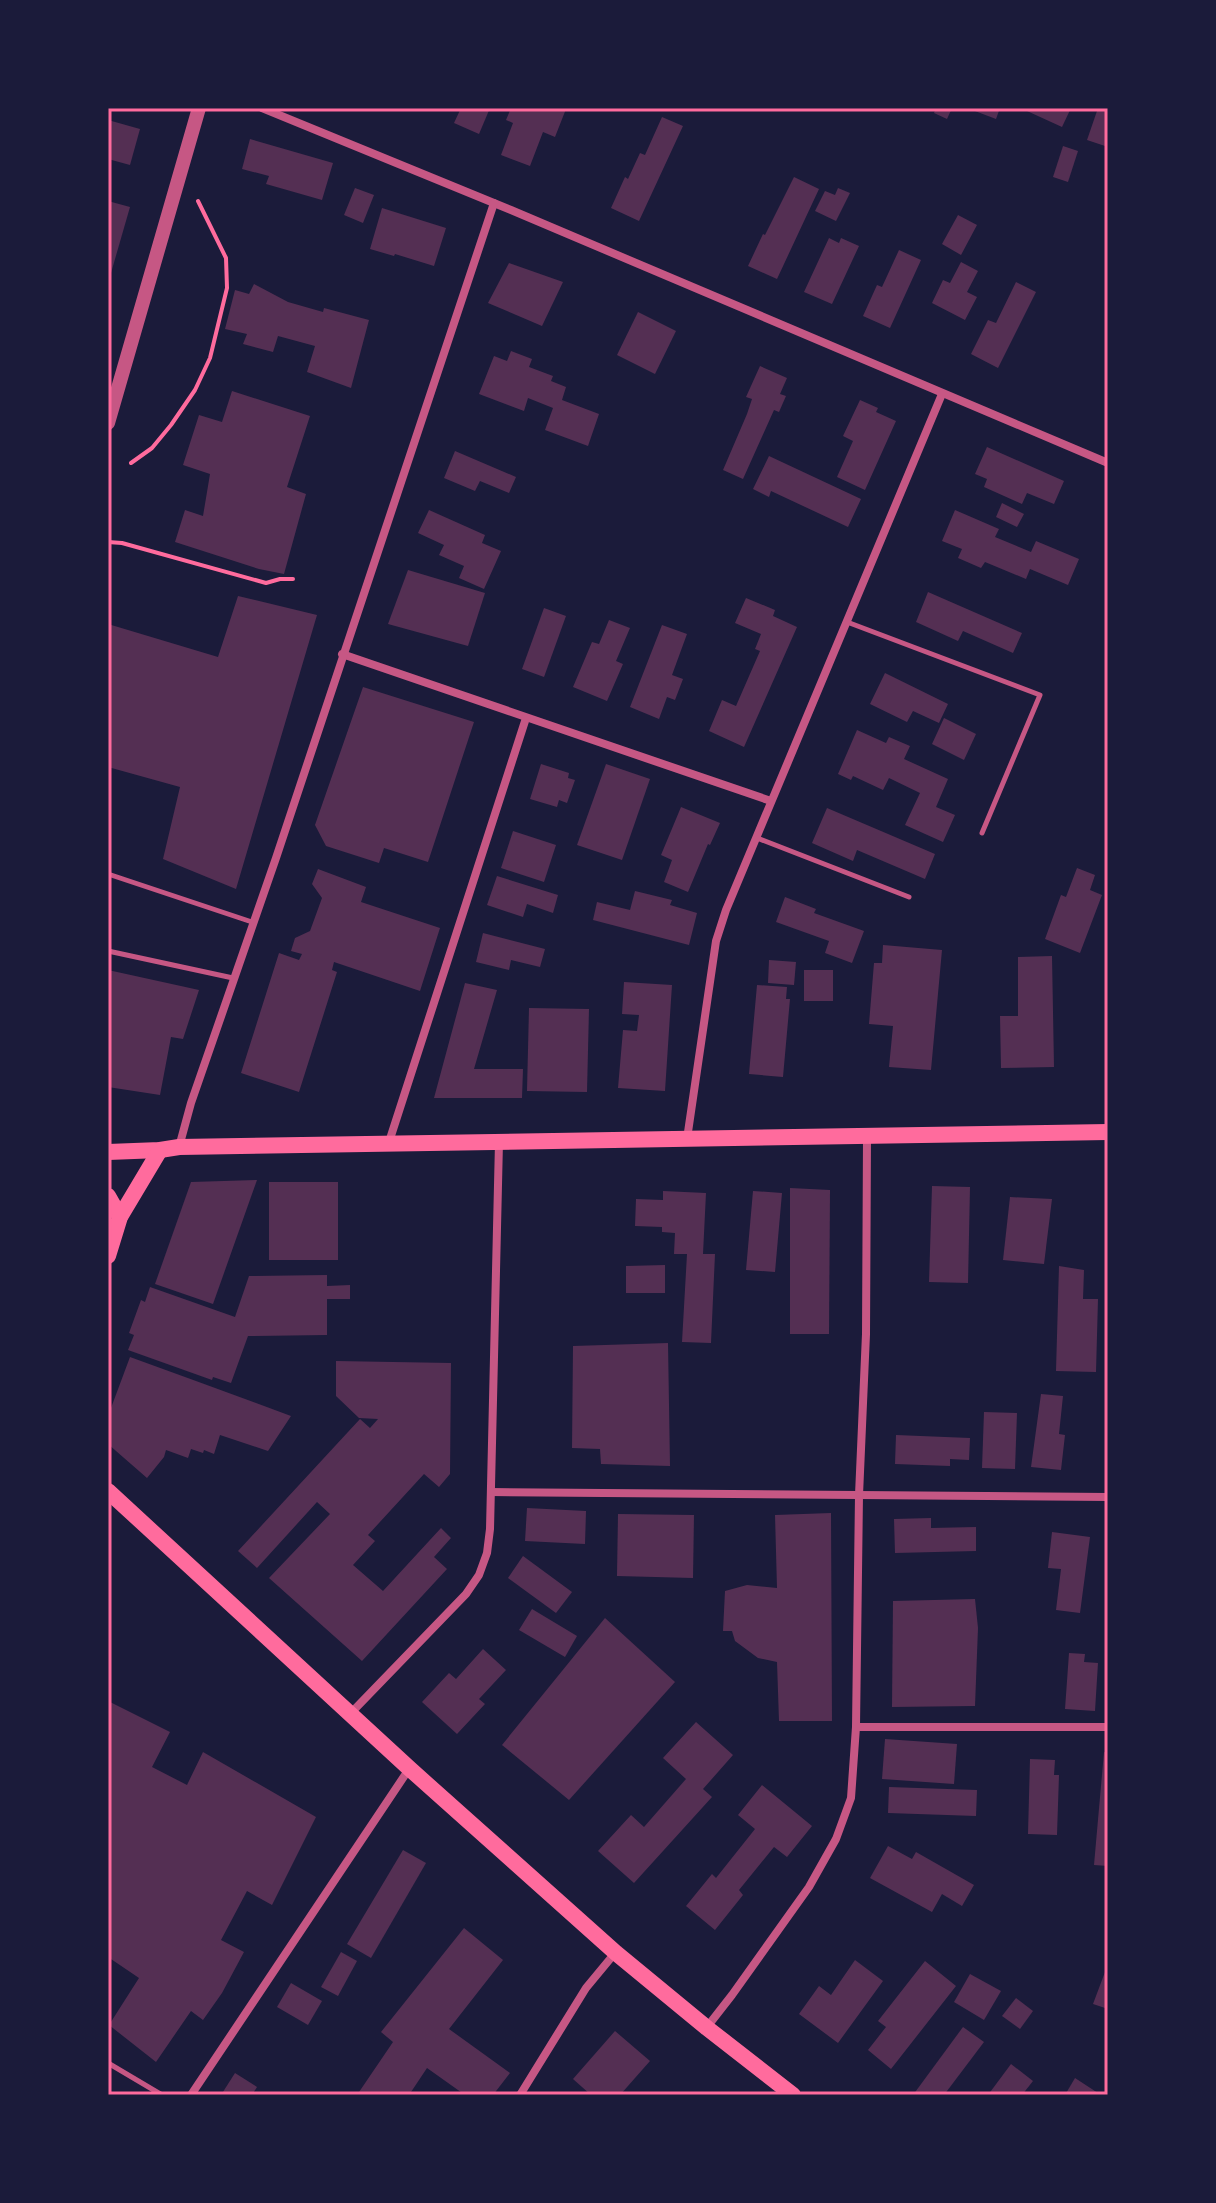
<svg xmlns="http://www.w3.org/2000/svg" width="1216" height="2203" viewBox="0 0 1216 2203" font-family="'PT Serif',serif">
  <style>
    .building { fill: #542f53 }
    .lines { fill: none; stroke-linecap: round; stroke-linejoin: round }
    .path { stroke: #ff6b9d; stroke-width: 4 }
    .service { stroke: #c65784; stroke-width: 5 }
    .minor { stroke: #c65784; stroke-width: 8 }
    .tertiary { stroke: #c65784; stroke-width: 14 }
    .secondary { stroke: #ff6b9d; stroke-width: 16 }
    .neatline { fill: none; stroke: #ff6b9d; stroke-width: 3 }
  </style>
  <rect width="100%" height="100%" fill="#1b1b3a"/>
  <!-- building -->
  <g class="building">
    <polygon points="461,108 490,108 479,134 454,123"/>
    <polygon points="511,108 566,109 555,137 543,132 530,166 501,155 513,123 506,120"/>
    <polygon points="936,108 952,108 947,119 934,113"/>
    <polygon points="967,108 1000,108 996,119"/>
    <polygon points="1028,108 1071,108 1062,127 1027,111"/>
    <polygon points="1098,108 1108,110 1108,147 1087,140"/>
    <polygon points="662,117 683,126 639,221 611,208 625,177 628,179 640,153 645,155"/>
    <polygon points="108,120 140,129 130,165 108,159"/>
    <polygon points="250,139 333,163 322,200 266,184 269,176 242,169"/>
    <polygon points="1063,146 1078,151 1068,182 1053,177"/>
    <polygon points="794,177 819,189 777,279 748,266 763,234 765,235"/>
    <polygon points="355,188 374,195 363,223 344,215"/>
    <polygon points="838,188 850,193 836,221 815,211 825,191 835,195"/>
    <polygon points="108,201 130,207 109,280 108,280"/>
    <polygon points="382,208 446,228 434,266 395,254 394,256 370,249"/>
    <polygon points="958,215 977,225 961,255 942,244"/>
    <polygon points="829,238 839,243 841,238 859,246 832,304 804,292"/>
    <polygon points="899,250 921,260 890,328 863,316 877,285 882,287"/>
    <polygon points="961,262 978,271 967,292 977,297 965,320 932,303 943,280 950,283"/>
    <polygon points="509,263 563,282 542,326 488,303"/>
    <polygon points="1016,282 1036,292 998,368 971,354 988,320 996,323"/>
    <polygon points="254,284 288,302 323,312 324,308 369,320 351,388 307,372 315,346 278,336 273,352 243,344 247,334 225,329 235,290 249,294"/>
    <polygon points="638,312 676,331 655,374 617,355"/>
    <polygon points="511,351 532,359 529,367 553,376 551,381 566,387 562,400 599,414 588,446 545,430 553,408 528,398 524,411 479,394 494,356 507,361"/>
    <polygon points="760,366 787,378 780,394 786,396 779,412 774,410 743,479 723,470 747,414 752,399 746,397"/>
    <polygon points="232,391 310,416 287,487 306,494 284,574 259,569 175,542 185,510 203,516 210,474 183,465 199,415 222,422"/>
    <polygon points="860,400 878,408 876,412 896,421 865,490 837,477 853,441 843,436"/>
    <polygon points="987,447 1064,481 1054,504 1027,493 1022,504 984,487 987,479 975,474"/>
    <polygon points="455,451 516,477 509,493 480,481 475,491 444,478"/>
    <polygon points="769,456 861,499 848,527 771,491 769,497 753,489"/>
    <polygon points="1002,503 1024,514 1017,527 996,517"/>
    <polygon points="429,510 485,535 482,543 501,551 484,589 459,578 464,566 439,555 444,545 418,533"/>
    <polygon points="955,510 999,529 995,537 1031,552 1036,541 1079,559 1068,585 1030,569 1026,579 985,562 981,568 958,558 962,549 942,541"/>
    <polygon points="408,570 485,593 468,646 388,624"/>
    <polygon points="928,592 1022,633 1013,653 963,631 958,641 916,622"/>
    <polygon points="238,596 317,615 236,889 163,859 180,787 108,767 108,624 218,657"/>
    <polygon points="746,598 775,610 773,616 797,627 744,747 709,731 722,700 736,706 760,651 755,649 761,634 735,623"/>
    <polygon points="544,608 566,616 544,677 522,669"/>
    <polygon points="609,620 630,628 616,661 623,664 607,701 573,687 592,642 599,644"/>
    <polygon points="662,625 687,634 672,675 683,679 675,700 667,697 659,719 630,707"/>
    <polygon points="885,673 948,704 939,723 913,711 907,722 870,704"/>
    <polygon points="363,687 474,722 428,862 384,848 379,863 326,846 315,825"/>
    <polygon points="944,718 976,734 964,760 932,744"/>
    <polygon points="857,730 886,743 889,737 910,746 904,759 948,779 936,807 955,815 943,842 905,825 920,793 889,778 883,790 853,776 851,780 838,774"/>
    <polygon points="541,764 569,773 568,778 575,780 567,803 559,800 557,807 530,799"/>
    <polygon points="606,764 650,779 622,860 577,845"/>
    <polygon points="681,807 720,823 710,845 708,844 688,892 664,882 672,860 661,855"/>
    <polygon points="827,808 935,854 925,879 857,850 853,861 812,843"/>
    <polygon points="513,831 556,845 544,882 501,868"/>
    <polygon points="1077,868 1095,875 1090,890 1102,895 1080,953 1045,939 1061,895 1066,897"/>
    <polygon points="318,869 366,887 361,902 440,928 420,991 334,962 332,970 337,972 299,1092 241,1073 279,953 299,960 302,954 291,951 295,938 310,931 322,898 312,884"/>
    <polygon points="497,876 558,895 553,913 527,904 523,917 487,905"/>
    <polygon points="635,891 672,900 670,905 697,913 689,945 593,920 597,902 630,910"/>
    <polygon points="785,897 816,909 814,913 864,931 852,963 825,953 829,941 776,922"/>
    <polygon points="483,933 545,949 540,967 511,960 509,970 476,962"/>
    <polygon points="883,945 942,950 931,1070 889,1067 893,1026 869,1024 874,963 882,963"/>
    <polygon points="1052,956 1054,1067 1001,1068 1000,1016 1018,1016 1018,957"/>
    <polygon points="769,960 796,962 794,985 768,983"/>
    <polygon points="108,970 199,990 183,1039 171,1037 160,1095 108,1087"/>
    <rect x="804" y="970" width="29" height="31"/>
    <polygon points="624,982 672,985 665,1091 618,1088 623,1030 637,1031 639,1015 622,1014"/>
    <polygon points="465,983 497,990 474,1069 523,1069 522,1098 434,1098"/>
    <polygon points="757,985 787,987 786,999 790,999 783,1077 749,1074"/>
    <polygon points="529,1008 589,1009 587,1092 527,1091"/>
    <polygon points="257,1180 213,1304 155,1284 191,1182"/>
    <rect x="269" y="1182" width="69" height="78"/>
    <polygon points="932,1186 970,1187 968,1283 929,1282"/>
    <polygon points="790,1188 830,1190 829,1334 790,1334"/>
    <polygon points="663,1191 706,1193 703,1254 715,1254 711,1343 682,1342 687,1254 674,1254 675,1233 662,1232 662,1227 635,1226 636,1199 663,1200"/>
    <polygon points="753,1191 782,1193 775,1272 746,1270"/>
    <polygon points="1010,1197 1052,1199 1044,1264 1003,1260"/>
    <polygon points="665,1265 665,1293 626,1293 626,1266"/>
    <polygon points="1059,1266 1084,1270 1083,1299 1098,1299 1096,1372 1056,1371"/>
    <polygon points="327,1275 327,1286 350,1285 350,1299 327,1299 327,1335 248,1336 231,1383 213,1377 212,1380 128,1350 134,1335 129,1333 141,1300 145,1302 150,1287 235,1317 249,1276"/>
    <polygon points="668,1343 670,1466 601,1464 600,1449 572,1448 573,1346"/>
    <polygon points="130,1357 196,1381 291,1416 268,1451 220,1435 214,1454 204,1450 203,1453 191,1449 188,1458 166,1450 164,1457 147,1478 108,1444 108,1416"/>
    <polygon points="336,1361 451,1363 450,1474 439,1487 424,1474 368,1535 375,1541 353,1565 383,1591 441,1528 451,1538 434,1557 447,1569 362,1661 269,1578 330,1514 317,1502 257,1568 238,1551 360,1419 370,1428 378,1419 359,1418 336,1396"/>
    <polygon points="1041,1394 1063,1396 1059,1434 1065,1435 1061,1470 1031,1467"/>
    <polygon points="984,1412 1017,1413 1015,1469 982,1468"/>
    <polygon points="896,1435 970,1438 969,1460 950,1459 950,1466 895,1464"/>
    <polygon points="527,1508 586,1511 585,1544 525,1541"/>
    <polygon points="831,1513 832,1721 779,1721 777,1662 758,1658 735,1641 732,1631 723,1631 725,1591 747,1585 777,1588 775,1515"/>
    <polygon points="618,1514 694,1515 693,1578 617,1576"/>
    <polygon points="931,1518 931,1528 976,1527 976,1551 895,1553 894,1519"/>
    <polygon points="1052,1532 1090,1537 1080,1613 1056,1610 1061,1569 1048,1568"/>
    <polygon points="523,1556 572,1592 556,1613 508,1578"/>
    <polygon points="975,1599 978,1628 975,1706 892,1707 893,1601"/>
    <polygon points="532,1609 577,1636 565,1657 519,1630"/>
    <polygon points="605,1618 675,1682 569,1800 502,1745"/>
    <polygon points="483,1649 506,1670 479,1699 485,1704 457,1734 422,1702 449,1673 456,1679"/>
    <polygon points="1069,1653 1085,1654 1084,1662 1098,1663 1095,1711 1065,1709"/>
    <polygon points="108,1701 170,1732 152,1767 187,1785 203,1752 316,1817 272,1905 247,1891 221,1940 244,1952 222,1993 203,2020 191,2011 156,2062 109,2025 139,1978 108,1957"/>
    <polygon points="696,1722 733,1755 703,1789 712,1797 634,1883 598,1851 631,1815 644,1827 686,1779 663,1758"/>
    <polygon points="885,1739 957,1744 954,1784 882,1779"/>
    <polygon points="1104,1752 1108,1753 1108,1866 1094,1865"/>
    <polygon points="1030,1759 1055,1760 1054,1775 1059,1775 1057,1835 1028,1834"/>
    <polygon points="762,1785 812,1826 787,1857 774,1847 739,1890 743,1895 715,1930 686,1906 712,1874 716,1878 755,1829 738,1815"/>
    <polygon points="889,1787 977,1790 976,1816 888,1813"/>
    <polygon points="888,1846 912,1859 916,1852 974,1885 962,1906 942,1894 932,1912 870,1878"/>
    <polygon points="403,1850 426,1863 371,1958 347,1944"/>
    <polygon points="464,1928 503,1960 449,2029 510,2073 493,2095 465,2095 427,2068 409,2095 357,2095 393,2042 381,2032"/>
    <polygon points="341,1952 357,1961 338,1996 321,1987"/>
    <polygon points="855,1960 883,1981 838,2043 799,2014 819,1986 831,1995"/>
    <polygon points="925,1961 956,1986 891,2069 868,2050 886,2027 878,2021"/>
    <polygon points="1108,1964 1108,2009 1093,2004"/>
    <polygon points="970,1974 1001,1991 984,2020 954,2002"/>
    <polygon points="291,1983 322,2001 308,2025 277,2007"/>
    <polygon points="1016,1998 1033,2011 1020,2029 1002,2016"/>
    <polygon points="963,2027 984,2042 944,2095 913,2095"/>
    <polygon points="615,2031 650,2061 620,2095 591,2095 573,2079"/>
    <polygon points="1011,2064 1033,2081 1022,2095 988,2095"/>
    <polygon points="235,2073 257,2087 252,2095 221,2095"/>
    <polygon points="1075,2078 1101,2095 1065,2095"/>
  </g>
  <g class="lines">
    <!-- path -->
    <g class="path">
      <polyline points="131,463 152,448 171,425 195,390 210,358 227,288 226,258 198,201"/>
      <polyline points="108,542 122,543 266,583 280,579 293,579"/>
    </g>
    <!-- service -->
    <g class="service">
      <polyline points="847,622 1040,695 982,833"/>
      <polyline points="757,838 909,897"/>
      <polyline points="108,874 252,922"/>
      <polyline points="108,951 233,978"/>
      <polyline points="108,2063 162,2095"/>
    </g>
    <!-- minor -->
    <g class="minor">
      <polyline points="262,108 511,210 1108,463"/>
      <polyline points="342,654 771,801"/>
      <polyline points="687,1139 716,941 726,910 942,394"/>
      <polyline points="389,1142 526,718"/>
      <polyline points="179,1147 191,1103 276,858 494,203"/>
      <polyline points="491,1492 1108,1497"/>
      <polyline points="350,1714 466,1594 479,1575 487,1553 490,1529 499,1142"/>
      <polyline points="856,1727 1108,1727"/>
      <polyline points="707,2027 732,1995 809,1887 836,1839 851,1798 856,1727 859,1495 866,1334 867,1138"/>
      <polyline points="191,2095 409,1769"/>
      <polyline points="520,2095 586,1988 615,1953"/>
    </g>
    <!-- tertiary -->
    <polyline class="tertiary" points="108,423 199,108"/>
    <!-- secondary -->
    <g class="secondary">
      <path d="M108,1152l52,-2 19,-3c310,-7 619,-8 929,-15"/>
      <polyline points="108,1196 120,1217"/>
      <polyline points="108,1256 120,1217 160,1150"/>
      <polyline points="108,1491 410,1769 616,1953 707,2028 793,2095"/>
    </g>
  </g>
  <!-- border -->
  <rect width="1216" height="2203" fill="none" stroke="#1b1b3a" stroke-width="220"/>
  <rect x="110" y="110" width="996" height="1983" class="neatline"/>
</svg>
